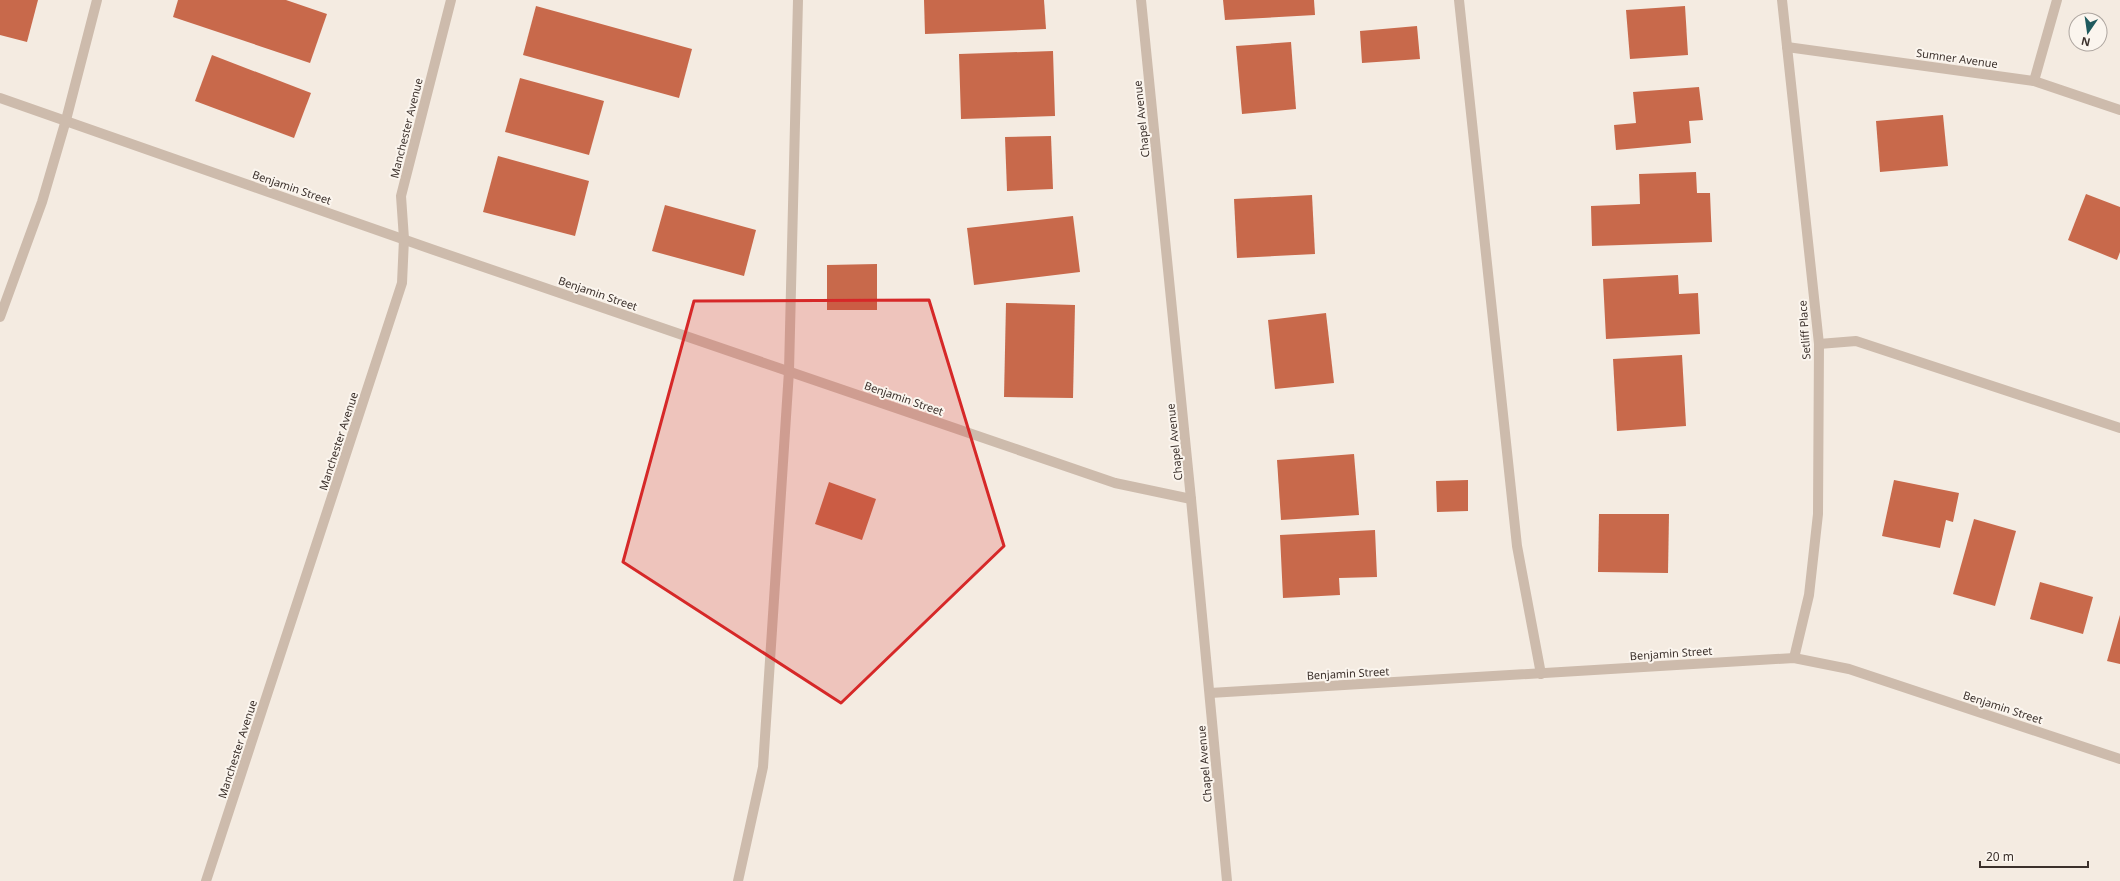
<svg xmlns="http://www.w3.org/2000/svg" width="2120" height="881" viewBox="0 0 2120 881" font-family="'Noto Sans',sans-serif">
  <style>
    .building { fill: #c8694b }
    .lines { fill: none; stroke-linecap: round; stroke-linejoin: round }
    .minor { stroke: #cdbbac; stroke-width: 10 }
    .marked { fill: #d62828; fill-opacity: 0.2; stroke: #d62828; stroke-width: 3; stroke-linejoin: round }
    .labels { text-anchor: middle; dominant-baseline: central; stroke-width: 4; stroke-linejoin: round; paint-order: stroke }
    .street-label { font-size: 11px; fill: #3b302b; stroke: #fbf5ee }
  </style>
  <rect width="100%" height="100%" fill="#f4ebe1"/>
  <!-- building -->
  <g class="building">
    <polygon points="0,0 38,0 27,42 0,35"/>
    <polygon points="178,0 286,0 327,14 310,63 173,17"/>
    <polygon points="924,0 1044,0 1046,29 925,34"/>
    <polygon points="1223,0 1314,0 1315,15 1225,20"/>
    <polygon points="536,6 692,49 679,98 523,55"/>
    <polygon points="1685,6 1688,55 1630,59 1626,10"/>
    <polygon points="1417,26 1420,59 1362,63 1360,31"/>
    <polygon points="1291,42 1296,109 1242,114 1236,46"/>
    <polygon points="1053,51 1055,116 961,119 959,54"/>
    <polygon points="212,55 311,93 294,138 195,101"/>
    <polygon points="520,78 604,101 589,155 505,132"/>
    <polygon points="1699,87 1703,120 1689,121 1691,143 1616,150 1614,125 1636,123 1633,92"/>
    <polygon points="1943,115 1948,166 1880,172 1876,121"/>
    <polygon points="1051,136 1053,189 1007,191 1005,137"/>
    <polygon points="498,156 589,181 575,236 483,212"/>
    <polygon points="1696,172 1697,193 1710,193 1712,242 1592,246 1591,206 1640,204 1639,174"/>
    <polygon points="2086,194 2120,207 2120,252 2117,260 2068,240"/>
    <polygon points="1312,195 1315,254 1237,258 1234,199"/>
    <polygon points="665,205 756,230 744,276 652,251"/>
    <polygon points="1073,216 1080,272 974,285 967,228"/>
    <polygon points="877,264 877,310 827,310 827,265"/>
    <polygon points="1678,275 1679,294 1698,293 1700,334 1606,339 1603,279"/>
    <polygon points="1006,303 1075,305 1073,398 1004,397"/>
    <polygon points="1326,313 1334,383 1275,389 1268,320"/>
    <polygon points="1682,355 1686,426 1617,431 1613,359"/>
    <polygon points="1354,454 1359,515 1281,520 1277,460"/>
    <polygon points="1468,480 1468,511 1437,512 1436,481"/>
    <polygon points="1894,480 1959,493 1953,522 1946,520 1940,548 1882,536"/>
    <polygon points="829,482 876,499 862,540 815,524"/>
    <polygon points="1599,514 1669,514 1668,573 1598,572"/>
    <polygon points="1974,519 2016,531 1995,606 1953,594"/>
    <polygon points="1375,530 1377,577 1339,578 1340,595 1283,598 1280,535"/>
    <polygon points="2040,582 2093,597 2083,634 2030,619"/>
    <polygon points="2120,615 2120,664 2107,661"/>
  </g>
  <g class="lines">
    <!-- minor -->
    <g class="minor">
      <polyline points="1141,0 1191,499 1227,881"/>
      <polyline points="1459,0 1517,546 1541,674"/>
      <polyline points="1782,0 1819,344 1818,514 1809,595 1794,658"/>
      <polyline points="1787,47 2034,81 2120,110"/>
      <polyline points="2034,81 2057,0"/>
      <polyline points="0,98 434,250 1115,483 1191,499"/>
      <polyline points="0,317 42,202 66,120 97,0"/>
      <polyline points="1819,344 1856,341 2120,428"/>
      <polyline points="1210,693 1794,658 1849,669 2120,759"/>
      <polyline points="206,881 402,283 404,239 401,196 451,0"/>
      <polyline points="738,881 763,767 789,371 798,0"/>
    </g>
  </g>
  <!-- marked area -->
  <path class="marked" d="M929,300l75,246 -163,157 -218,-141 71,-261z"/>
  <g class="labels">
    <!-- street labels -->
    <g class="street-label">
      <text transform="translate(1957 58) rotate(8)">Sumner Avenue</text>
      <text transform="translate(1141 119) rotate(-96)">Chapel Avenue</text>
      <text transform="translate(406 128) rotate(-76)">Manchester Avenue</text>
      <text transform="translate(292 187) rotate(19)">Benjamin Street</text>
      <text transform="translate(598 293) rotate(19)">Benjamin Street</text>
      <text transform="translate(1804 330) rotate(-94)">Setliff Place</text>
      <text transform="translate(904 398) rotate(19)">Benjamin Street</text>
      <text transform="translate(338 441) rotate(-72)">Manchester Avenue</text>
      <text transform="translate(1174 442) rotate(-96)">Chapel Avenue</text>
      <text transform="translate(1671 653) rotate(-4)">Benjamin Street</text>
      <text transform="translate(1348 673) rotate(-3)">Benjamin Street</text>
      <text transform="translate(2003 707) rotate(18)">Benjamin Street</text>
      <text transform="translate(237 749) rotate(-72)">Manchester Avenue</text>
      <text transform="translate(1204 764) rotate(-95)">Chapel Avenue</text>
    </g>
  </g>
  <!-- north arrow -->
  <g transform="translate(2088 32) rotate(193)"><circle r="19" fill="#fbf5ee" stroke="#aea6a0"/>
  <path d="M0-3L7 15L0 10L-7 15Z" fill="#1f5a5e"/>
  <text y="-6" font-size="11" font-weight="bold" text-anchor="middle" fill="#3b302b">N</text>
  </g>
  <!-- scale -->
  <path d="M1980 861v6h108v-6" fill="none" stroke="#3b302b" stroke-width="2"/>
  <text x="1986" y="861" font-size="12" fill="#3b302b" stroke="#fbf5ee" stroke-width="3" paint-order="stroke">20 m</text>
</svg>
